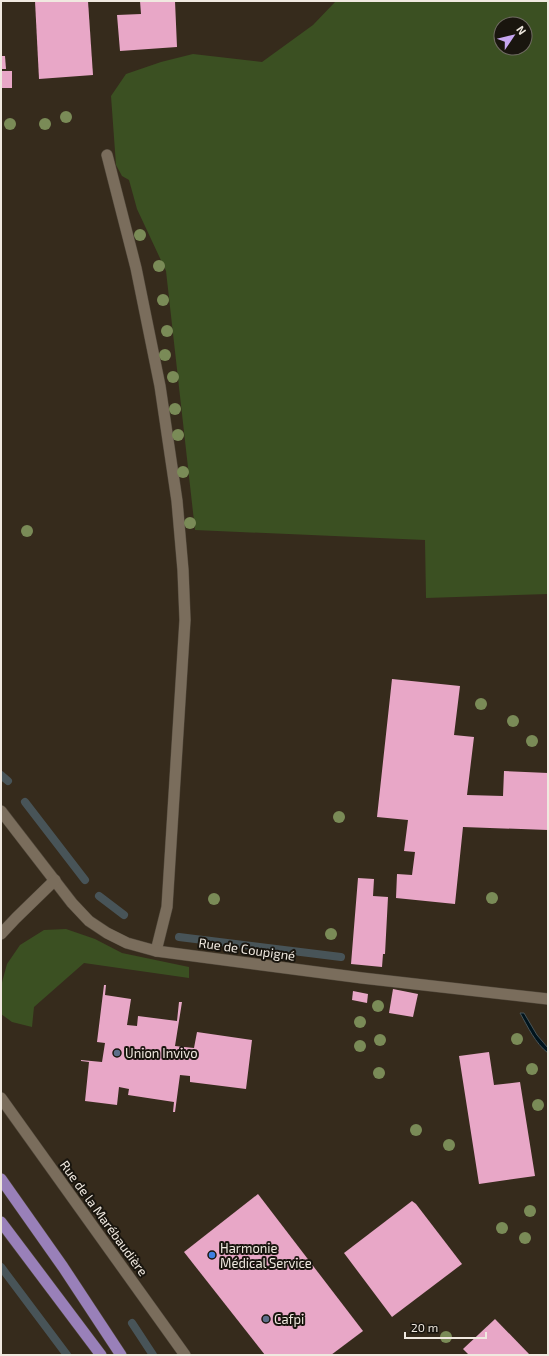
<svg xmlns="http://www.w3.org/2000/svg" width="549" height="1356" viewBox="0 0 549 1356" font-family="'Exo 2',sans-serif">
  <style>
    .green { fill: #3b5022; fill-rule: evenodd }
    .water { fill: #00141d; stroke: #485458 }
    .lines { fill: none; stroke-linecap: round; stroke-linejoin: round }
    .stream { stroke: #485458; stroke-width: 8 }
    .building { fill: #e8a7c7 }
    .minor-casing { stroke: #50473a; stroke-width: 12 }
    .tertiary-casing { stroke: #50473a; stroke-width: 12 }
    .primary-casing { stroke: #50473a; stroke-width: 12 }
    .minor { stroke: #7a6d5c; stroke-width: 11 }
    .tertiary { stroke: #7a6d5c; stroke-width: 11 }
    .primary { stroke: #9980b9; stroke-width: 11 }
    .tree { fill: #7a8b57 }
    .service-dot { fill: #5c6f8a; stroke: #19150e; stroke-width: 1.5 }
    .shop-dot { fill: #3f7fe0; stroke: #19150e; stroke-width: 1.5 }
    .labels { text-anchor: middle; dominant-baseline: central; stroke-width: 4; stroke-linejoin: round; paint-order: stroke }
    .street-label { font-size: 13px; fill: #f0e9e0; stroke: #19150e }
    .poi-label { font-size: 13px; fill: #f0e9e0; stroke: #19150e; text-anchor: start }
  </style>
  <rect width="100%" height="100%" fill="#362b1c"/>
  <!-- green -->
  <g class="green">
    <path d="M336,1h212v593l-122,4 -1,-58 -230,-10 -29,-259 -29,-62 -8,-29 -7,-4 -6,-11 -5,-69 15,-22 35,-12 32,-8 69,8 51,-37zM501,24h24v24h-24z"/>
    <polygon points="66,929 95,939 122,953 189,967 189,978 84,963 34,1007 32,1027 12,1022 1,1014 1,986 7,964 20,945 44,930"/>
  </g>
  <!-- water -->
  <path class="water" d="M520,1013h4l13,22 11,13v5c-13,-10 -20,-26 -28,-40z"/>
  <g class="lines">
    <!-- stream -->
    <g class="stream">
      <polyline points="1,775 8,781"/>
      <polyline points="25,802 85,880"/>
      <polyline points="99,896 124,915"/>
      <polyline points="179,937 341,957"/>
      <polyline points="1,1267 67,1355"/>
      <polyline points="132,1323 153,1355"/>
    </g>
  </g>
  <!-- building -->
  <g class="building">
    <polygon points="35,1 88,1 93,75 39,79"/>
    <polygon points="140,1 175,1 177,47 120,51 117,15 141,14"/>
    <polygon points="1,56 5,56 6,69 1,69"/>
    <rect x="1" y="71" width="11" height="17"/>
    <polygon points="392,679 460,686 454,735 474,737 467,795 503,796 504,771 548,773 548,830 463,827 455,904 396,898 397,874 412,875 415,852 404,851 408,820 377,817"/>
    <polygon points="358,878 374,879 373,896 388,897 385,954 383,954 382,967 351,964"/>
    <polygon points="104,985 106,985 105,995 131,999 127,1025 137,1026 138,1016 177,1021 179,1002 182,1002 175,1046 194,1048 197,1032 252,1040 246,1089 190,1082 190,1076 180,1075 175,1112 173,1112 174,1102 128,1095 129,1089 119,1087 117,1105 85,1101 89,1062 81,1061 81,1060 102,1062 105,1043 97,1042"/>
    <polygon points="393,989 418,994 413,1017 389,1013"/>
    <polygon points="353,991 368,994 367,1003 352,1000"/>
    <polygon points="489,1052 494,1085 520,1082 535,1176 479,1184 459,1056"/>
    <polygon points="258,1194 363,1331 331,1355 265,1355 184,1252"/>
    <polygon points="412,1201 416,1204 462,1264 392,1317 344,1253"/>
    <polygon points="495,1319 530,1355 469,1355 463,1349"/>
  </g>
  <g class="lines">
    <!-- minor casing -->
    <g class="minor-casing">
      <polyline id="minor" points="107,155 136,268 160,386 177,501 183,570 185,620 167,907 156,951"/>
    </g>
    <!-- tertiary casing -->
    <g class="tertiary-casing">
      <g id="tertiary">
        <polyline points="1,811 72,903 89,921 107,933 127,943 156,951 362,978 548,999"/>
        <polyline points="1,934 16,918 55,880"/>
        <polyline points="1,1098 185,1355"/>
      </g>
    </g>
    <!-- primary casing -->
    <g class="primary-casing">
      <g id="primary">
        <polyline points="1,1179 63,1267 121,1355"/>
        <polyline points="1,1222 101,1355"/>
      </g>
    </g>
    <!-- minor -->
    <use href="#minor" class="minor"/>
    <!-- tertiary -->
    <use href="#tertiary" class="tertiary"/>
    <!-- primary -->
    <use href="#primary" class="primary"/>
  </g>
  <!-- trees -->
  <g class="tree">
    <circle cx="66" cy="117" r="6"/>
    <circle cx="10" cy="124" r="6"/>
    <circle cx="45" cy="124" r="6"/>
    <circle cx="140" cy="235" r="6"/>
    <circle cx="159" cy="266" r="6"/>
    <circle cx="163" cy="300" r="6"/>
    <circle cx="167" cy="331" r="6"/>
    <circle cx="165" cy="355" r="6"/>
    <circle cx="173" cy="377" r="6"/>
    <circle cx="175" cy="409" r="6"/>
    <circle cx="178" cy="435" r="6"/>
    <circle cx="183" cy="472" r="6"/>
    <circle cx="190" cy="523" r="6"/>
    <circle cx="27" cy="531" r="6"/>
    <circle cx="481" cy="704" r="6"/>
    <circle cx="513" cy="721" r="6"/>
    <circle cx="532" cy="741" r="6"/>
    <circle cx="339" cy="817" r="6"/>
    <circle cx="492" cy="898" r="6"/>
    <circle cx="214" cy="899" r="6"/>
    <circle cx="331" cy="934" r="6"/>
    <circle cx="378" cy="1006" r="6"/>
    <circle cx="360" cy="1022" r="6"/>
    <circle cx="517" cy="1039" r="6"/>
    <circle cx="380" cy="1040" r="6"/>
    <circle cx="360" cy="1046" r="6"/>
    <circle cx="532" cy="1069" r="6"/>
    <circle cx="379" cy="1073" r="6"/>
    <circle cx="538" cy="1105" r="6"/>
    <circle cx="416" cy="1130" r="6"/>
    <circle cx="449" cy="1145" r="6"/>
    <circle cx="530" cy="1211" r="6"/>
    <circle cx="502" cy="1228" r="6"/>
    <circle cx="525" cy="1238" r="6"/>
    <circle cx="446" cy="1337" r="6"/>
  </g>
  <!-- markers -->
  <g class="service-dot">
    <circle cx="117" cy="1053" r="4"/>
    <circle cx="266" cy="1319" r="4"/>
  </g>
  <circle class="shop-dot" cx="212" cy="1255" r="4"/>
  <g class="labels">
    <!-- street labels -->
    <g class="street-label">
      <text transform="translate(247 949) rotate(8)">Rue de Coupigné</text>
      <text transform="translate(104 1218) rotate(54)">Rue de la Marébaudière</text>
    </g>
    <!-- poi labels -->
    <g class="poi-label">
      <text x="125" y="1053">Union Invivo</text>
      <text x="220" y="1248">Harmonie<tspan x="220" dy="15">Médical Service</tspan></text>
      <text x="274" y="1319">Cafpi</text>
    </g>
  </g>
  <!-- border -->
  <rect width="549" height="1356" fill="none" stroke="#f0e9e0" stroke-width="4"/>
  <!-- north arrow -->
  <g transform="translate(513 36) rotate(55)"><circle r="19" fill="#19150e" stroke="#6f6a62"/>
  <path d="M0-3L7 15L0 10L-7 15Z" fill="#c6a6f0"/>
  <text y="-6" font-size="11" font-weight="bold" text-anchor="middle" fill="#f0e9e0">N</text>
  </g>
  <!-- scale -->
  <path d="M405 1332v6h81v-6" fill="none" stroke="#f0e9e0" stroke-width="2"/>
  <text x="411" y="1332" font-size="12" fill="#f0e9e0" stroke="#19150e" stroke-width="3" paint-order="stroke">20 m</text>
</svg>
